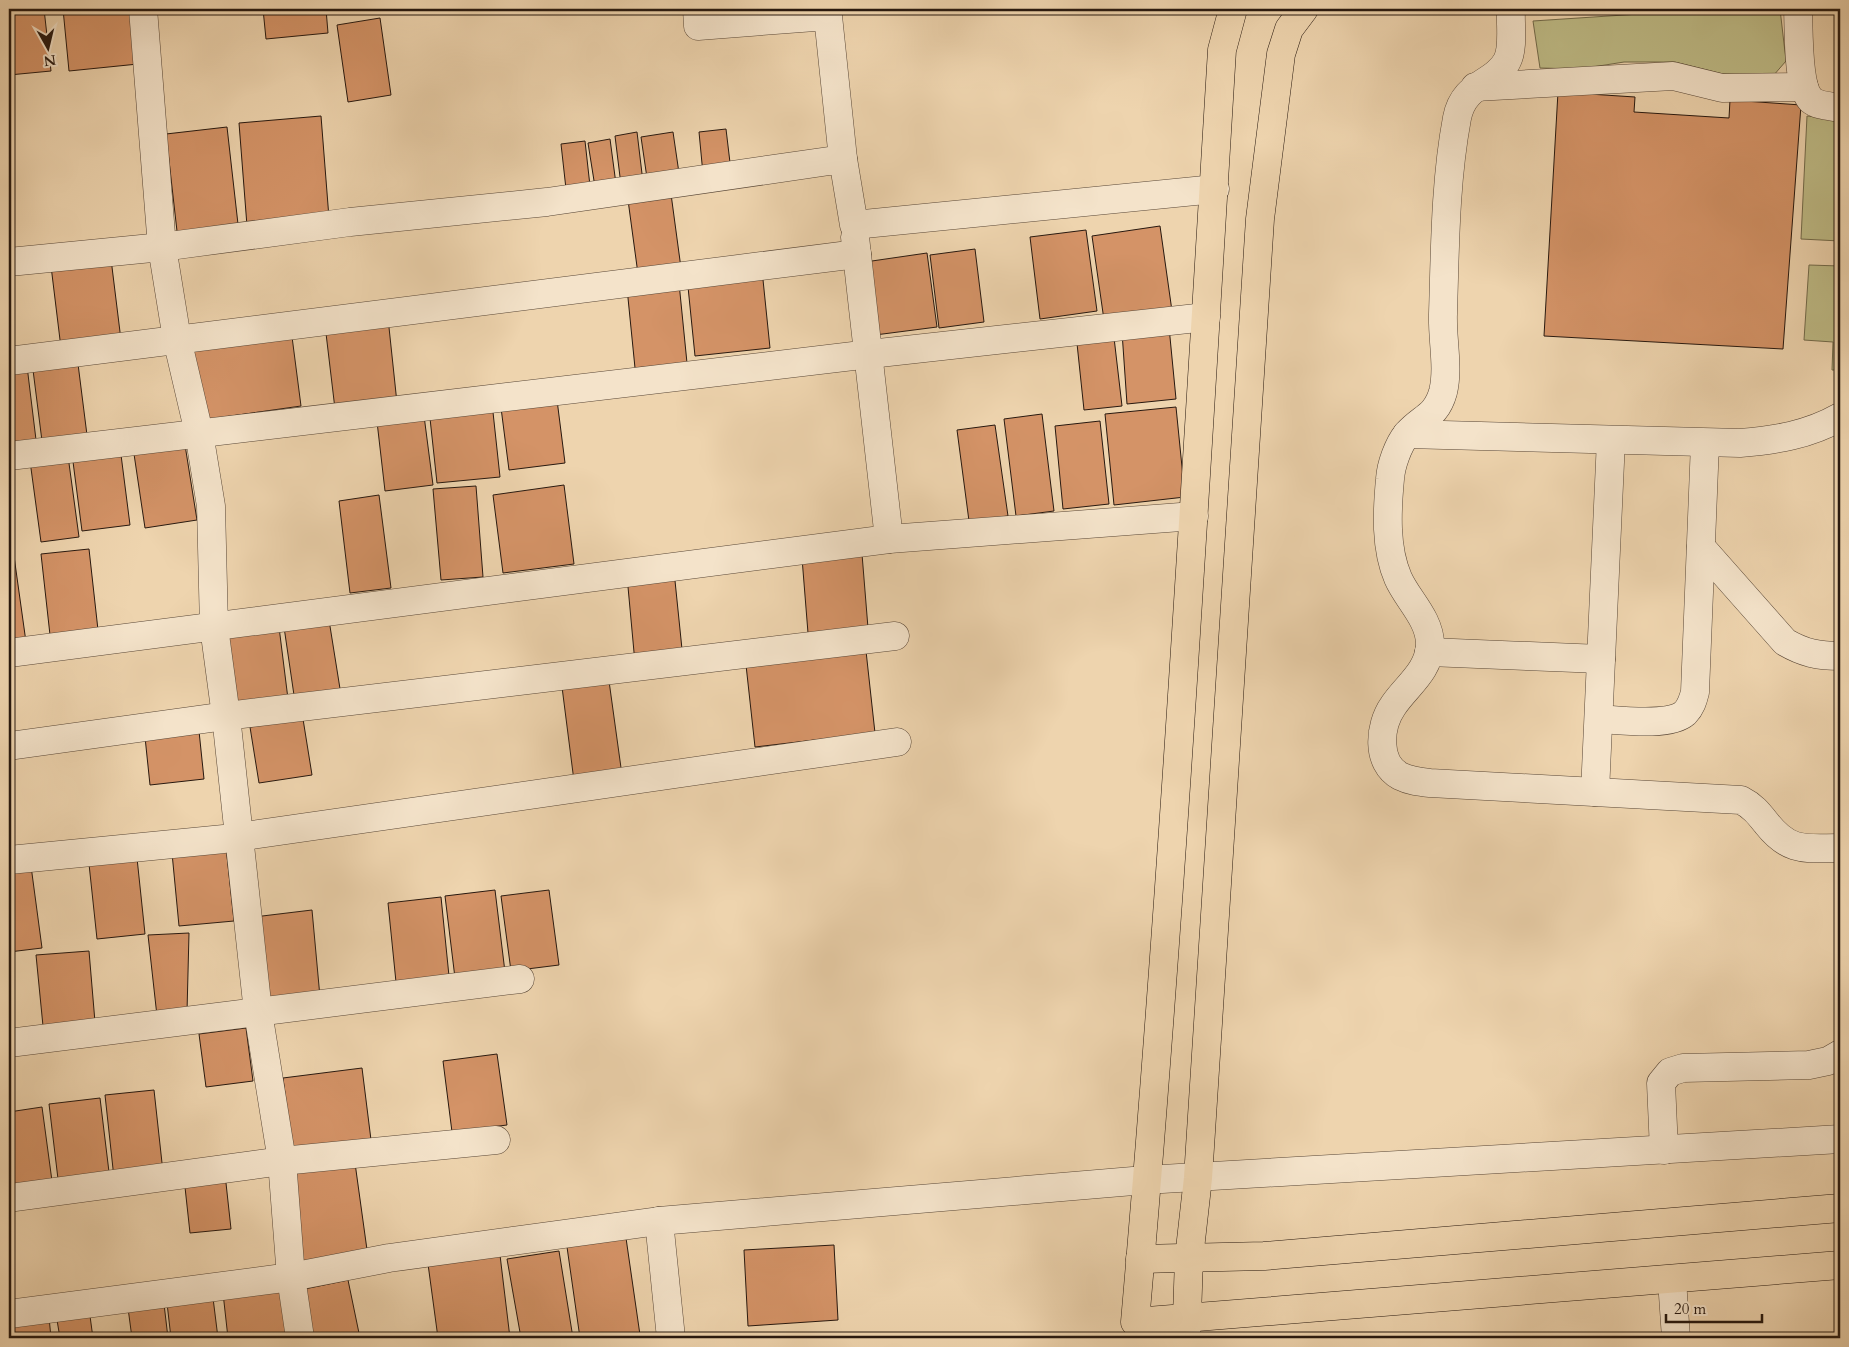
<svg xmlns="http://www.w3.org/2000/svg" width="1849" height="1347" viewBox="0 0 1849 1347" font-family="Cardo,serif">
  <style>
    .green { fill: #bebb86; stroke: #726a4a }
    .building { fill: #d49367; stroke: #27180f }
    .lines { fill: none; stroke-linecap: round; stroke-linejoin: round }
    .minor-casing { stroke: #594737; stroke-width: 29 }
    .major-casing { stroke: #27180f; stroke-width: 29 }
    .minor { stroke: #f4e3ca; stroke-width: 28 }
    .major { stroke: #eed4ae; stroke-width: 28 }
  </style>
  <rect width="100%" height="100%" fill="#eed4ae"/>
  <filter id="stains"><feTurbulence type="fractalNoise" baseFrequency=".004" numOctaves="4"/><feColorMatrix values="0 0 0 0 .2 0 0 0 0 .09 0 0 0 0 .02 0 0 0 .5 -.17"/></filter>
  <radialGradient id="worn" r=".72"><stop offset=".6" stop-color="#630" stop-opacity="0"/><stop offset="1" stop-color="#630" stop-opacity=".3"/></radialGradient>
  <!-- green -->
  <g class="green">
    <polygon points="1715,9 1780,9 1786,61 1773,76 1723,74 1675,62 1624,62 1580,69 1540,68 1533,21"/>
    <polygon points="1807,116 1840,119 1840,241 1801,239"/>
    <polygon points="1809,265 1840,266 1840,370 1832,370 1833,342 1804,340"/>
  </g>
  <!-- building -->
  <g class="building">
    <polygon points="9,9 44,9 51,71 9,75"/>
    <polygon points="63,9 132,9 138,64 69,71"/>
    <polygon points="263,9 326,9 328,33 266,39"/>
    <polygon points="380,18 391,95 348,102 337,25"/>
    <polygon points="1558,92 1635,97 1634,112 1729,118 1730,100 1801,105 1783,349 1544,336"/>
    <polygon points="321,116 329,218 247,226 239,123"/>
    <polygon points="227,127 239,233 178,240 166,134"/>
    <polygon points="726,129 731,171 703,174 699,132"/>
    <polygon points="637,132 643,182 621,185 615,136"/>
    <polygon points="673,132 679,173 647,178 641,137"/>
    <polygon points="610,139 616,184 595,187 588,143"/>
    <polygon points="585,141 590,186 566,189 561,144"/>
    <polygon points="671,194 681,268 638,274 628,200"/>
    <polygon points="1160,226 1172,311 1104,320 1092,236"/>
    <polygon points="1086,230 1097,311 1040,319 1030,237"/>
    <polygon points="975,249 984,322 939,328 930,255"/>
    <polygon points="927,253 937,327 875,335 865,262"/>
    <polygon points="111,259 121,340 61,348 51,266"/>
    <polygon points="762,270 770,348 695,356 687,277"/>
    <polygon points="679,283 687,363 635,368 627,288"/>
    <polygon points="388,318 397,403 335,409 325,325"/>
    <polygon points="1169,327 1176,399 1127,404 1122,332"/>
    <polygon points="291,329 301,406 203,420 192,343"/>
    <polygon points="1113,329 1122,406 1084,410 1076,334"/>
    <polygon points="77,356 88,443 43,449 32,362"/>
    <polygon points="27,366 37,448 9,451 9,368"/>
    <polygon points="556,392 565,463 509,470 500,400"/>
    <polygon points="492,403 500,477 437,483 429,409"/>
    <polygon points="1176,407 1185,497 1114,505 1105,414"/>
    <polygon points="423,408 433,485 385,491 376,413"/>
    <polygon points="1042,414 1054,511 1016,516 1004,419"/>
    <polygon points="1100,421 1109,504 1063,509 1055,426"/>
    <polygon points="995,425 1008,516 969,521 957,430"/>
    <polygon points="185,445 197,520 145,528 134,454"/>
    <polygon points="120,447 130,525 82,531 72,454"/>
    <polygon points="68,456 79,537 41,542 30,461"/>
    <polygon points="564,485 574,564 503,573 493,495"/>
    <polygon points="476,486 483,577 441,580 433,489"/>
    <polygon points="379,495 391,588 350,593 339,501"/>
    <polygon points="13,549 26,642 9,644 9,550"/>
    <polygon points="89,549 98,630 50,635 41,554"/>
    <polygon points="862,554 868,628 808,633 802,558"/>
    <polygon points="674,571 683,659 635,663 627,576"/>
    <polygon points="278,619 288,699 235,706 225,626"/>
    <polygon points="329,620 341,695 295,702 284,627"/>
    <polygon points="866,651 875,733 755,747 746,665"/>
    <polygon points="609,681 622,775 574,781 562,687"/>
    <polygon points="303,719 312,775 259,783 250,727"/>
    <polygon points="199,731 204,779 150,785 145,737"/>
    <polygon points="226,847 234,921 179,926 172,853"/>
    <polygon points="137,858 145,934 97,939 89,864"/>
    <polygon points="31,866 42,948 9,952 9,869"/>
    <polygon points="495,890 505,972 455,978 445,896"/>
    <polygon points="549,890 559,965 511,971 501,896"/>
    <polygon points="441,897 450,986 397,992 388,903"/>
    <polygon points="312,910 320,997 264,1003 254,917"/>
    <polygon points="189,933 187,1012 157,1016 148,935"/>
    <polygon points="89,951 95,1022 43,1026 36,955"/>
    <polygon points="246,1028 253,1081 206,1087 199,1034"/>
    <polygon points="497,1054 507,1125 452,1132 443,1061"/>
    <polygon points="362,1068 371,1140 292,1150 283,1078"/>
    <polygon points="154,1090 163,1172 114,1178 105,1095"/>
    <polygon points="100,1098 109,1172 58,1179 49,1104"/>
    <polygon points="42,1107 52,1181 9,1187 9,1112"/>
    <polygon points="355,1163 368,1257 300,1266 287,1172"/>
    <polygon points="225,1174 231,1229 190,1233 184,1178"/>
    <polygon points="626,1238 640,1335 617,1338 580,1338 567,1247"/>
    <polygon points="834,1245 838,1320 748,1326 744,1250"/>
    <polygon points="559,1251 573,1338 521,1338 507,1259"/>
    <polygon points="500,1255 510,1338 438,1338 428,1264"/>
    <polygon points="348,1280 360,1338 305,1338 295,1291"/>
    <polygon points="286,1286 291,1338 228,1338 223,1293"/>
    <polygon points="213,1298 218,1338 171,1338 167,1303"/>
    <polygon points="164,1304 168,1338 132,1338 128,1308"/>
    <polygon points="90,1316 93,1338 60,1338 57,1320"/>
    <polygon points="49,1317 51,1338 9,1338 9,1321"/>
  </g>
  <g class="lines">
    <!-- minor casing -->
    <g class="minor-casing">
      <g id="minor">
        <polyline points="143,9 162,247 177,339 199,433 211,506 214,627 226,716 258,1012 282,1161 291,1277 300,1338"/>
        <polyline points="697,9 698,26 828,16 843,159"/>
        <path d="M1511,9c-1,14 3,39 -4,52 -13,24 -43,21 -50,57 -12,64 -12,131 -14,196 -1,25 6,54 0,78 -7,25 -21,25 -36,42 -9,11 -16,31 -17,45 -3,32 -5,69 8,99 9,21 32,41 32,66 -1,28 -23,41 -37,62 -14,20 -17,57 7,70 10,5 20,6 30,7l311,17c12,6 18,14 26,24 23,29 39,24 73,24"/>
        <path d="M1798,9c1,20 -1,77 13,91 7,6 20,6 29,8"/>
        <polyline points="1475,87 1673,76 1722,88 1804,87"/>
        <polyline points="855,237 889,539"/>
        <polyline points="9,262 162,247 350,222 547,202 843,159 854,225 1215,189"/>
        <polyline points="9,361 857,254"/>
        <path d="M1407,434l333,9c36,-3 68,-8 100,-26"/>
        <polyline points="9,456 870,354 1206,317"/>
        <path d="M1701,547l84,95c19,11 33,14 55,14"/>
        <polyline points="1429,652 1601,659"/>
        <polyline points="9,653 889,539 1194,516"/>
        <path d="M1599,719c20,1 70,8 86,-6 6,-6 8,-13 10,-21l10,-249"/>
        <polyline points="9,746 226,716 895,636"/>
        <polyline points="1595,792 1611,440"/>
        <polyline points="9,860 224,839 897,742"/>
        <polyline points="9,1043 520,979"/>
        <polyline points="1664,1150 1661,1083 1670,1072 1683,1068 1809,1065 1828,1061 1840,1054"/>
        <polyline points="9,1198 282,1161 496,1140"/>
        <polyline points="659,1221 671,1338"/>
        <polyline points="1672,1280 1676,1338"/>
        <polyline points="9,1314 291,1277 389,1258 659,1221 1145,1180 1840,1139"/>
        <polyline points="1186,1338 1187,1317"/>
      </g>
    </g>
    <!-- major casing -->
    <g class="major-casing">
      <g id="major">
        <path d="M1233,9l-11,41c-26,424 -50,849 -87,1272l705,-57"/>
        <polyline points="1140,1259 1264,1256 1840,1208"/>
        <polyline points="1187,1317 1189,1258 1198,1178 1260,219 1281,54 1289,29 1304,9"/>
      </g>
    </g>
    <!-- minor -->
    <use href="#minor" class="minor"/>
    <!-- major -->
    <use href="#major" class="major"/>
  </g>
  <!-- margin -->
  <rect width="1849" height="1347" fill="none" stroke="#eed4ae" stroke-width="30"/>
  <rect x="10" y="10" width="1829" height="1327" fill="none" stroke="#27180f" stroke-width="2.5"/>
  <rect x="15" y="15" width="1819" height="1317" fill="none" stroke="#27180f"/>
  <!-- north arrow -->
  <g transform="translate(48 48) rotate(172)" stroke="#f4e3ca" stroke-width="4" paint-order="stroke">
  <path d="M0-4L9 19L0 12L-9 19Z" fill="#27180f"/>
  <text y="-8" font-size="14" font-weight="bold" text-anchor="middle" fill="#27180f">N</text>
  </g>
  <!-- scale -->
  <path d="M1666 1314v8h96v-8" fill="none" stroke="#27180f" stroke-width="2.5"/>
  <text x="1674" y="1314" font-size="15" fill="#27180f" stroke="#f4e3ca" stroke-width="4" paint-order="stroke">20 m</text>
  <rect width="100%" height="100%" filter="url(#stains)"/>
  <rect width="100%" height="100%" fill="url(#worn)"/>
</svg>
